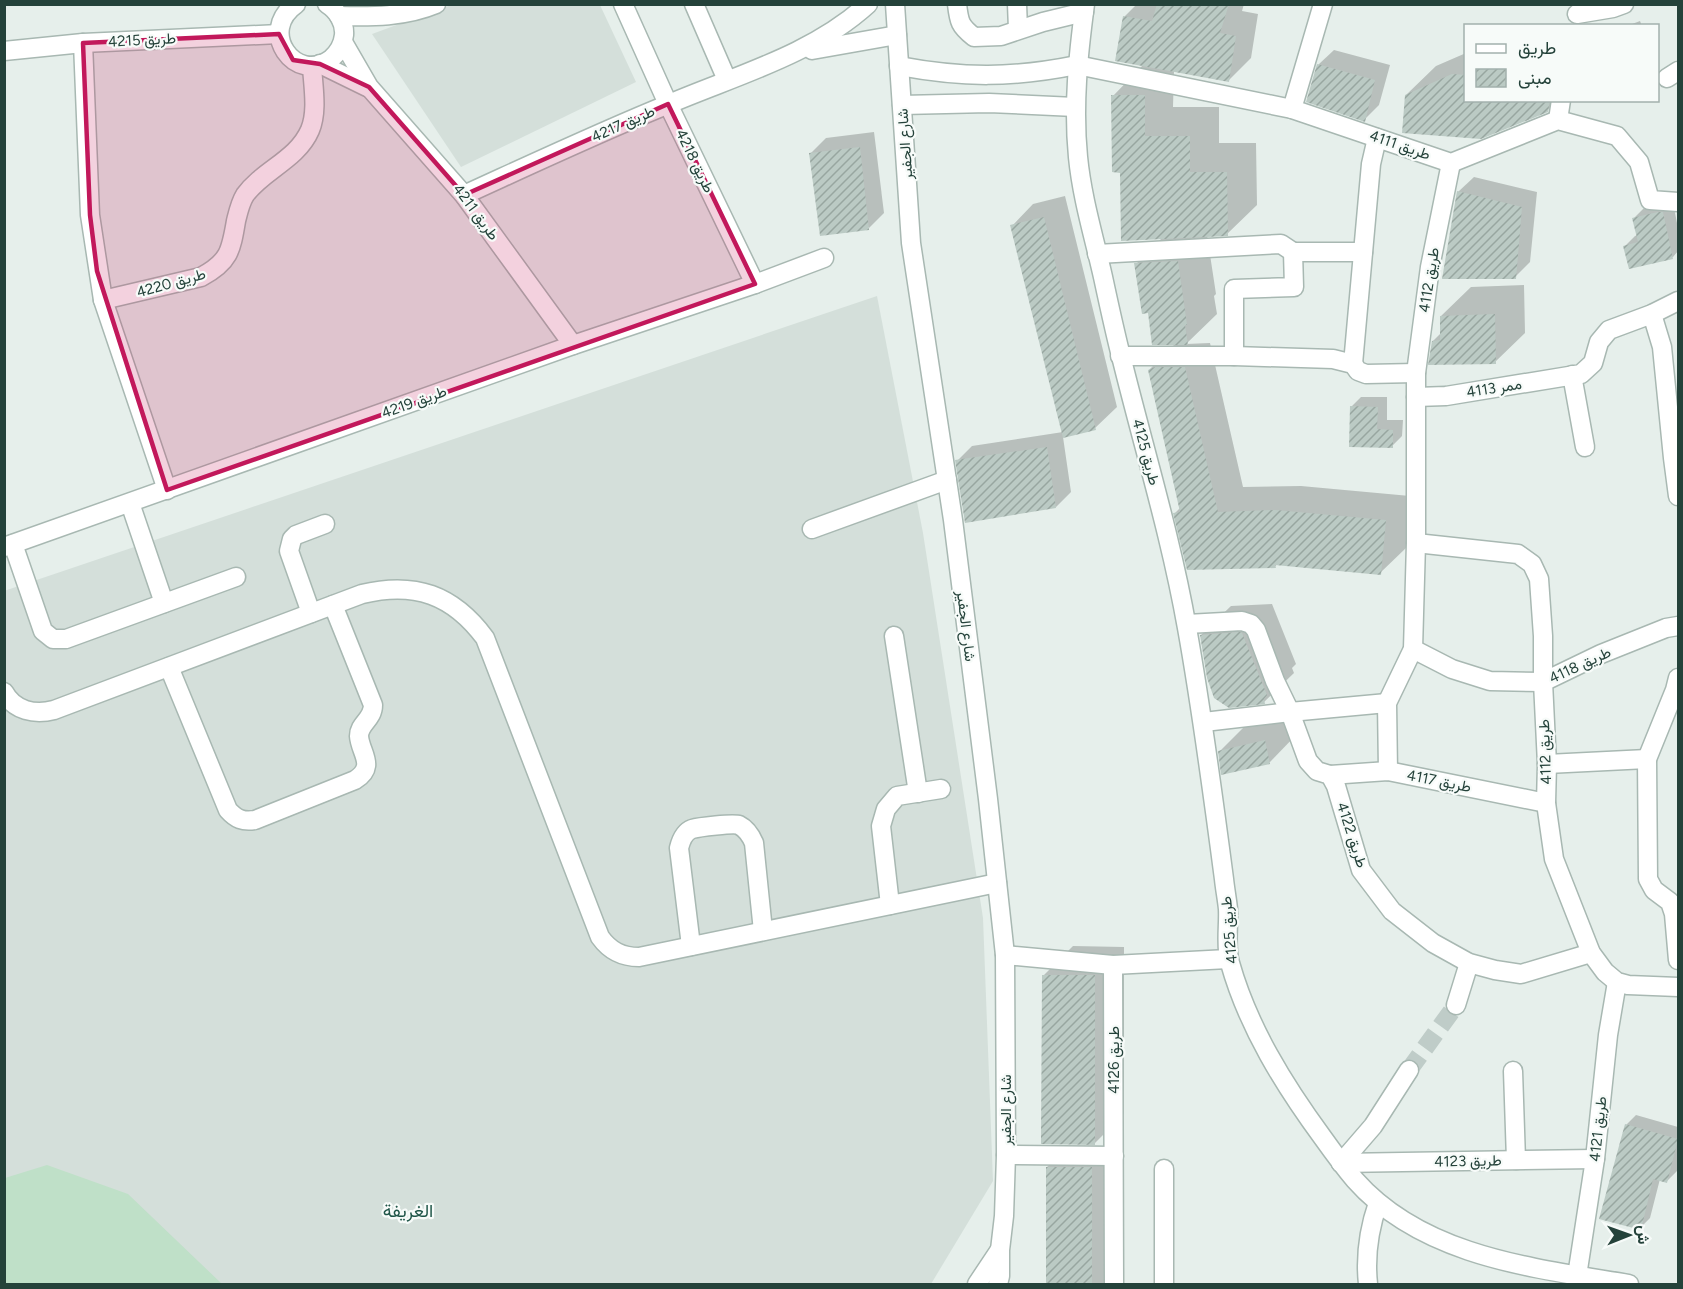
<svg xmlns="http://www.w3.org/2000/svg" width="1683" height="1289" viewBox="0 0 1683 1289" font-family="Figtree,Vazirmatn,sans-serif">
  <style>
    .built { fill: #d4dfda }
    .garden { fill: #bfe0c8 }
    .shadow { fill: #0003 }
    .building { fill: url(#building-hatch) }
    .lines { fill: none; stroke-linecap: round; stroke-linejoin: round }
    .minor-tunnel { stroke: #bfccc8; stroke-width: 18; stroke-dasharray: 18 9; stroke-linecap: butt }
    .minor-casing { stroke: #a8b8b2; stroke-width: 21 }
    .minor { stroke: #fff; stroke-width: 18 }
    .marked { fill: #c2185b; fill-opacity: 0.2; stroke: #c2185b; stroke-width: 4.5; stroke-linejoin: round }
    .labels { text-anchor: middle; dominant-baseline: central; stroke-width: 4.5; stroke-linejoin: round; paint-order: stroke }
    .street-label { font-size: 15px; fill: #24423a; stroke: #f7fbf9 }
    .quarter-label { font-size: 18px; fill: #1f5548; stroke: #f7fbf9 }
  </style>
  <defs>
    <pattern id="building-hatch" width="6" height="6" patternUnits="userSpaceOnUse" patternTransform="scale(1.5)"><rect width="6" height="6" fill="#bbcac4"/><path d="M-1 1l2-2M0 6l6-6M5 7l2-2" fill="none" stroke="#98a6a0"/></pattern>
  </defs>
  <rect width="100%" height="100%" fill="#e6efeb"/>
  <!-- built -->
  <g class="built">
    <polygon points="451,5 600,5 636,82 461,167 372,34"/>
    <polygon points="877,296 923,533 983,918 993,1181 931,1284 5,1284 4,591"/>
  </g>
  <!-- garden -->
  <polygon class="garden" points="47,1165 128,1194 222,1284 5,1284 5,1178"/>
  <!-- shadow -->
  <g class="shadow">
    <polygon points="1137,4 1244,4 1242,11 1258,14 1251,58 1228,81 1174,71 1173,107 1219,107 1219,143 1256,143 1257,205 1227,234 1207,235 1216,294 1214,296 1217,314 1186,344 1210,343 1243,487 1301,486 1410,496 1406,548 1380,573 1277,564 1275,567 1175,513 1181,507 1149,370 1176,343 1149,312 1136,264 1162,238 1122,171 1113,96 1143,65 1124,17"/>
    <polygon points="1640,21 1642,26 1627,26"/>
    <polygon points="1334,50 1390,65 1379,105 1364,120 1318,65"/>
    <polygon points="1466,53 1466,100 1557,100 1547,111 1406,95 1436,66"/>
    <polygon points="874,132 884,213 869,228 811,153 826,138"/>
    <polygon points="1474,177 1537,192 1530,262 1515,277 1458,192"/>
    <polygon points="1065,196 1117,407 1095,428 1063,437 1071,492 1056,507 957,461 972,446 1063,432 1012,226 1033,204"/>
    <polygon points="1669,202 1673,203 1678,228 1678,251 1673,257 1630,267 1625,246 1635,236 1638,235 1634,218 1644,208"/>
    <polygon points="1524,285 1525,333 1495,362 1433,341 1441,333 1441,316 1471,287"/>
    <polygon points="1361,397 1387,397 1387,420 1403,420 1402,436 1392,446 1351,407"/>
    <polygon points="1272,604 1296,664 1292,668 1294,673 1264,702 1201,635 1231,606"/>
    <polygon points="1294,712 1298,733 1269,763 1220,751 1249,722"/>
    <polygon points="1073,946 1124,947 1124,1114 1095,1143 1043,976"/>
    <polygon points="1636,1115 1678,1127 1678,1165 1677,1171 1667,1181 1660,1179 1650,1218 1640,1228 1626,1125"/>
    <polygon points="1063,1152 1107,1152 1106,1284 1047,1284 1047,1167"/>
  </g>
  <!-- building -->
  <g class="building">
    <polygon points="1157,4 1229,4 1220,33 1236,36 1229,82 1115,61 1123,16 1152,21"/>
    <polygon points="1317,64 1375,80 1365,122 1306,102"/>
    <polygon points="1452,74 1466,75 1466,100 1550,100 1548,112 1481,139 1402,133 1405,95"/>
    <polygon points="1111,95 1145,95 1145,136 1190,136 1190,172 1227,172 1228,236 1121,241 1120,173 1112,172"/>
    <polygon points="860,147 869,230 820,236 809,153"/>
    <polygon points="1457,191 1522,207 1516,279 1442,279"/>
    <polygon points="1658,212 1663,212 1673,259 1629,269 1623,246 1638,242 1632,218"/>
    <polygon points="1044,217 1096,430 1063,438 1010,225"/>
    <polygon points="1178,261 1187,325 1185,325 1188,345 1152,345 1148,313 1142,314 1134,263"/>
    <polygon points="1495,314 1496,364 1428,365 1432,341 1440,340 1440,316"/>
    <polygon points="1155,367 1185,367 1218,512 1275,510 1386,520 1381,575 1275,565 1276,568 1187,570 1173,513 1180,512 1148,370"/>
    <polygon points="1350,406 1378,407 1377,429 1393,430 1393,448 1349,447"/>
    <polygon points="1047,447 1056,508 965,523 955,460"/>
    <polygon points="1240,632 1242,633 1267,695 1264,699 1265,704 1229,708 1214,698 1207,678 1200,635"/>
    <polygon points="1265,740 1270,764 1221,775 1218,751"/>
    <polygon points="1042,975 1095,975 1095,1145 1041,1144"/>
    <polygon points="1625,1124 1678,1139 1667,1183 1653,1179 1641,1230 1599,1219"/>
    <rect x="1046" y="1167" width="46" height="117"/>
  </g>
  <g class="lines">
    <!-- minor-tunnel -->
    <polyline class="minor-tunnel" points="1409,1070 1456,1005"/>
    <!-- minor casing -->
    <g class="minor-casing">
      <g id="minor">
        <path d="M296,4c-39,27 -1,81 35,55 7,-6 12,-14 13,-24 1,-12 -6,-24 -17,-31"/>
        <polyline points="623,4 668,104 755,284"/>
        <polyline points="694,4 727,80"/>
        <polyline points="895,4 911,243 953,520 988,799 1005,955 1006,1155 1004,1216 1000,1250 1000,1276 998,1284"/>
        <path d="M957,4c2,18 3,22 17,33l27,-1 42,-14 41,-10"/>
        <polyline points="1017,4 1018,29"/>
        <path d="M1085,4c-7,52 -12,102 -7,153 4,41 16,80 25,120 6,28 12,56 19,83 22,89 49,177 65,268 15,83 26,167 37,251 1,10 3,20 4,30 1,17 -3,37 2,54 18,64 54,122 93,175 10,14 21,29 32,42 68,77 179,88 274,104"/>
        <polyline points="1577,14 1613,8 1624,4"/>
        <path d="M339,16c33,1 66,1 97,-12"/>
        <polyline points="343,42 369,87 464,195 573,345"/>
        <polyline points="83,43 90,215 103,300 167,490"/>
        <polyline points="812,50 897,35"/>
        <polyline points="4,51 83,43 279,34"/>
        <polyline points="320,64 367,87"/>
        <path d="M899,66c64,12 114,12 178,-1l215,44 159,54 107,-43 59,16 22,26 11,38 28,2"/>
        <polyline points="1667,78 1678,71"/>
        <polyline points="902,105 989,103 1075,107"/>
        <polyline points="1292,109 1323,4"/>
        <polyline points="1558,120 1561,100"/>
        <path d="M464,195c68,-31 136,-63 205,-91 68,-29 143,-49 199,-100"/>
        <polyline points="1293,252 1363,252"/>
        <polyline points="1097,254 1281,244 1293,252 1294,287 1234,289 1234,356"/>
        <path d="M103,300l98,-23c28,-15 30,-26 35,-56 2,-8 4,-18 9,-26 18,-25 52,-35 65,-65 8,-19 3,-44 2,-64"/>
        <polyline points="1652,314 1662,347 1673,458 1678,496"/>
        <polyline points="1120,356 1234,356 1333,359 1353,364 1358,371 1366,374 1416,373"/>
        <polyline points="1353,364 1371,164 1377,138"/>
        <polyline points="1572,375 1585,447"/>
        <polyline points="1416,397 1446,396 1581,374 1593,363 1599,342 1609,330 1652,314 1678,301"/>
        <polyline points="130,503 164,603"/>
        <polyline points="812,529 947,480"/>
        <polyline points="1416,543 1518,554 1532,564 1539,579 1543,636 1543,682 1547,764 1546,803 1554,859 1591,953 1605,972 1617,982 1628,985 1678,987"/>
        <polyline points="13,544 43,631 53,639 66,639 236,577"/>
        <polyline points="4,547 573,345 755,284 824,258"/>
        <polyline points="311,613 289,551 292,539 296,535 325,524"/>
        <polyline points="1187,624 1242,621 1251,624 1256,630 1275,681 1290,712 1308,761 1317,771 1330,775 1336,786 1361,870 1392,911 1433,943 1469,963 1495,970 1521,974 1591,953"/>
        <polyline points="894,636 918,793"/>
        <polyline points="1413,649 1452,669 1490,681 1543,682 1601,654 1666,628 1678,626"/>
        <path d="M169,667l59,143c8,9 15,12 27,10l100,-40c22,-14 5,-27 4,-44 0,-13 14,-16 14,-31l-40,-100"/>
        <polyline points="1678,678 1675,690 1647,759 1648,879 1654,890 1670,902 1674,914 1678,960"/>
        <path d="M4,692c10,19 31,23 50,18l308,-116c53,-13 91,1 123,44l115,299c10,14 22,20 39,20l358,-74"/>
        <polyline points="1204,722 1290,712 1387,703"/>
        <polyline points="1547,764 1647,759"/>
        <polyline points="1388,771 1387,703 1413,649 1416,543 1416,373 1430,267 1451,163"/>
        <polyline points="1330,775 1388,771 1546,803"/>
        <polyline points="890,905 881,826 886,809 897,796 941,789"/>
        <path d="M691,946l-12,-98c2,-8 5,-16 13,-19 7,-2 41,-6 47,-4 8,4 12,11 15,18l9,88"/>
        <polyline points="1005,955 1113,965 1228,959"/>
        <polyline points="1113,965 1114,1284"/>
        <polyline points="1456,1005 1469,963"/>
        <polyline points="1513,1071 1516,1160"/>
        <polyline points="1006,1155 1114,1156"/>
        <polyline points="1341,1163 1595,1159"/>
        <polyline points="1341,1163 1373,1126 1409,1070"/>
        <polyline points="1164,1169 1164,1284"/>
        <polyline points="1577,1276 1595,1159 1608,1035 1617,982"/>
        <polyline points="977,1284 999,1251"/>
        <path d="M1368,1284c-3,-28 1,-55 10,-81"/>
      </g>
    </g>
    <!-- minor -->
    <use href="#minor" class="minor"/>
  </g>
  <!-- marked area -->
  <path class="marked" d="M279,34l14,26 27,4 49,23 95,108 204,-91 87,180 -588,206 -70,-219 -7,-56 -7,-172z"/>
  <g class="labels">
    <!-- street labels -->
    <g class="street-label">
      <text transform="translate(142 40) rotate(-3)">طريق 4215</text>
      <text transform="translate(623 124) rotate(-24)">طريق 4217</text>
      <text transform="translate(905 144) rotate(-94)">شارع الجفير</text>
      <text transform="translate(1400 145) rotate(19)">طريق 4111</text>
      <text transform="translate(695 161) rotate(64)">طريق 4218</text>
      <text transform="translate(476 212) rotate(53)">طريق 4211</text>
      <text transform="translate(1429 280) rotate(-81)">طريق 4112</text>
      <text transform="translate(171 283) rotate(-16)">طريق 4220</text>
      <text transform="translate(1494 388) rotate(-9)">ممر 4113</text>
      <text transform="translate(414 402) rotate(-20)">طريق 4219</text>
      <text transform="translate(1146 452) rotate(75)">طريق 4125</text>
      <text transform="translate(966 626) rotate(83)">شارع الجفير</text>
      <text transform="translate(1580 665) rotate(-25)">طريق 4118</text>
      <text transform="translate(1545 752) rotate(-92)">طريق 4112</text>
      <text transform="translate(1439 781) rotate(11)">طريق 4117</text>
      <text transform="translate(1352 835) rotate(72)">طريق 4122</text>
      <text transform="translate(1229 930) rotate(-95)">طريق 4125</text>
      <text transform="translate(1114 1060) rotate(-90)">طريق 4126</text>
      <text transform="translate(1006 1110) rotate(-90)">شارع الجفير</text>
      <text transform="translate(1598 1129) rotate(-84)">طريق 4121</text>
      <text transform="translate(1468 1161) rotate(-1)">طريق 4123</text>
    </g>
    <!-- quarter labels -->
    <g class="quarter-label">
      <text x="408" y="1211">الغريفة</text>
    </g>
  </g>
  <!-- border -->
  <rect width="1683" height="1289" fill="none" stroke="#24423a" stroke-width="12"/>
  <!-- legend -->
  <rect x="1464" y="24" width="195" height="78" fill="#f7fbf9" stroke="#a3b1ad" stroke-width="1.5"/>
  <rect x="1476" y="44" width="30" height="9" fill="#ffffff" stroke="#a3b1ad" stroke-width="1.5"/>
  <text x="1518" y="54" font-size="18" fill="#24423a">طريق</text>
  <rect x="1476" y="69" width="30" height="18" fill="url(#building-hatch)" stroke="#a3b1ad" stroke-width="1.5"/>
  <text x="1518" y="84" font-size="18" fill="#24423a">مبنى</text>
  <!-- north arrow -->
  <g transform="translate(1629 1235) rotate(89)" stroke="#f7fbf9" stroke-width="4.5" paint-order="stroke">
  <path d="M0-4.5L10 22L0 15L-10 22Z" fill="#24423a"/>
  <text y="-9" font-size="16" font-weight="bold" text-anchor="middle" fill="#24423a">ش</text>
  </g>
</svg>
